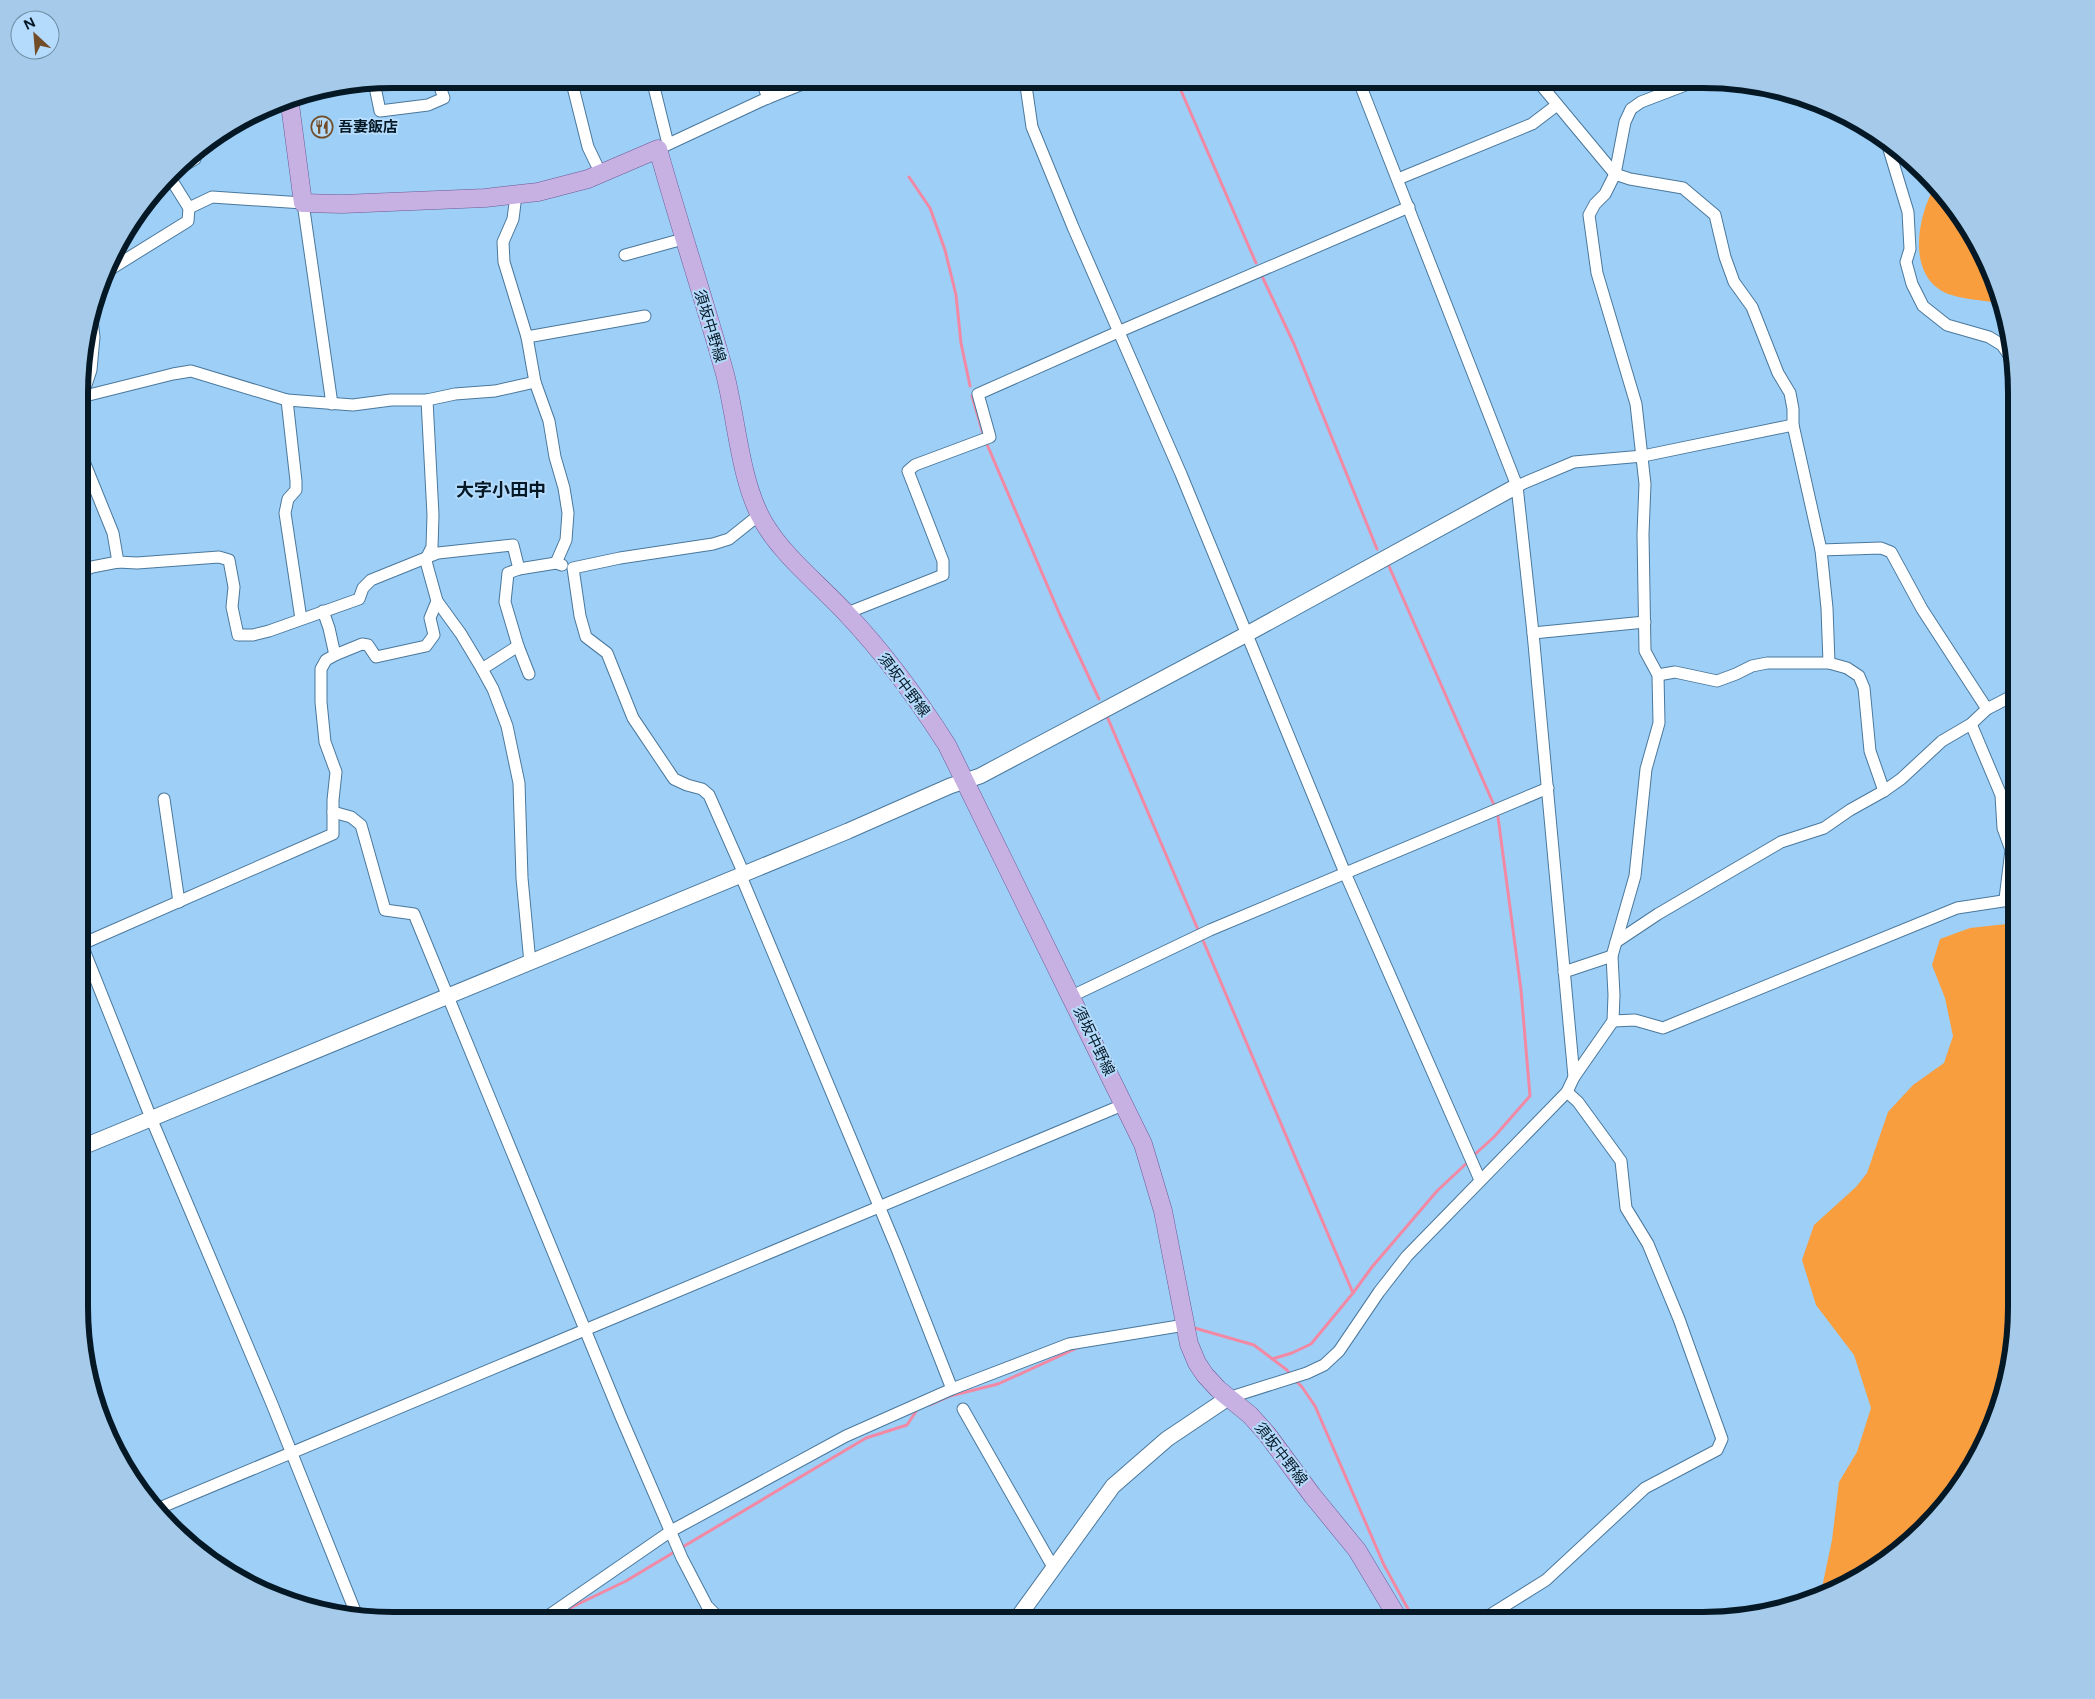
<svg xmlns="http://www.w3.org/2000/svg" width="2095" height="1699" viewBox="0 0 2095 1699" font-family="Figtree,'Noto Sans JP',sans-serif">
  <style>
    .green { fill: #f99e3e }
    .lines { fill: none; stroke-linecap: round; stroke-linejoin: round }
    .stream { stroke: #f189a5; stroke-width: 3 }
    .street-casing { stroke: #4a789c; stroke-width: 13 }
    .secondary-casing { stroke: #4a789c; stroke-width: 17 }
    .primary-casing { stroke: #6b5a95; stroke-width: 19 }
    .street { stroke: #fff; stroke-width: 11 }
    .secondary { stroke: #fff; stroke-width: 15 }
    .primary { stroke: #c7b1e3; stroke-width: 18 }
    .labels { text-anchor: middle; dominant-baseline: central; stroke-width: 4; stroke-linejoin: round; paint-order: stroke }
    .poi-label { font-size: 15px; font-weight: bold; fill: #051826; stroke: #b4dbfb; text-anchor: start }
    .street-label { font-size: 15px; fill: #051826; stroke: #b4dbfb }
    .quarter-label { font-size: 18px; font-weight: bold; fill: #051826; stroke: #b4dbfb }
    .rim { fill: none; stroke: #051826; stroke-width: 6 }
  </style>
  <rect width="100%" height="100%" fill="#9ecff7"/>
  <!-- green -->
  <g class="green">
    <path d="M1935,186l57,86 6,31c-15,-3 -43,-4 -56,-12 -35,-20 -24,-76 -7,-105z"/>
    <polygon points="2016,923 2016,1327 1984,1445 1925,1528 1820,1597 1832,1540 1839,1482 1857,1452 1871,1408 1854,1355 1816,1305 1802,1260 1814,1225 1856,1187 1867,1173 1888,1112 1913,1085 1944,1063 1953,1036 1945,998 1932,965 1940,939 1970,928"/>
  </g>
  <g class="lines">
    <!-- stream -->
    <g class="stream">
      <polyline points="1176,79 1256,263"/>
      <polyline points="909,177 930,208 945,250 956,295 961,343 970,386"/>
      <polyline points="1261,274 1294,344 1377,549"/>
      <polyline points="972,396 984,437"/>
      <polyline points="986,442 1060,615 1099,699"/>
      <polyline points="1388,564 1494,805"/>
      <polyline points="1106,714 1199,932"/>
      <polyline points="1202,938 1353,1293"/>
      <polyline points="1473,1156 1494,1137 1530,1096 1521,990 1498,817"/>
      <polyline points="1191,1327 1254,1345 1287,1370 1291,1376"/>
      <polyline points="1272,1359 1292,1353 1311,1344 1353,1293 1372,1267 1437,1191 1469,1161"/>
      <polyline points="1295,1380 1302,1387 1315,1406 1384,1565 1414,1620"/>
      <polyline points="930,1405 950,1396 998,1384 1077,1348"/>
      <polyline points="681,1548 866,1438 907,1425 917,1410"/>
      <polyline points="554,1620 572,1607 626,1581 676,1551"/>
    </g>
    <!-- street casing -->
    <g class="street-casing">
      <g id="street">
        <polyline points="571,79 588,147 601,174"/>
        <polyline points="652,79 668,144"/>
        <polyline points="761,79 768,98"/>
        <polyline points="1025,79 1032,127 1073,227 1181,474 1345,873 1480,1180"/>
        <polyline points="1536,79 1615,174 1630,179 1683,188 1715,215 1725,257 1734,282 1752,307 1778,373 1790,393 1793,409 1793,425 1821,550 1827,608 1829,663"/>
        <polyline points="374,82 380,111 428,105 444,98 437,79"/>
        <polyline points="1888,146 1908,212 1910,249 1906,262 1912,284 1923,306 1947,325 1989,337 2002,345 2009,355"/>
        <polyline points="658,149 763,100 815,79"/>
        <polyline points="172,173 195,159 191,153"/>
        <polyline points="169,176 189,208 212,197 303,203 332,404"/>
        <polyline points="1398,179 1532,124 1557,105"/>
        <polyline points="516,195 513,219 503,242 504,262 527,337 535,382 549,421 555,457 564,488 568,513 566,540 556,563"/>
        <polyline points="625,255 683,239"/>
        <polyline points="109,270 188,221 189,208"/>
        <polyline points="527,337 645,316"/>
        <polyline points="81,397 173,374 191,371 287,400 353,405 391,400 427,400 455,394 495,391 535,382"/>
        <polyline points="81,400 91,370 94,337 92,320"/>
        <polyline points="287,400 296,481 296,490 288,499 285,513 301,619"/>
        <polyline points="427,400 433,515 432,547 426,559 427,565 437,601 461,634 482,669 493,689 507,726 519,783 522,878 530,963"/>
        <polyline points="81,434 83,459 113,533 118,562"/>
        <polyline points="1517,486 1574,462 1643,456 1793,425"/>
        <polyline points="1821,550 1881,548 1891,552 1922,609 1987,709"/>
        <polyline points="81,572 92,567 118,562 137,563 219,557 229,560 234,587 232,607 238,635 253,635 269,631 359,599 363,588 371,580 438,553 513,545 519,569"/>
        <polyline points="323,611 329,628 335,655"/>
        <polyline points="847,613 943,575 943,561 908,471 915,465 990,437 978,394 1118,332 1409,207"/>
        <polyline points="1533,633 1645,622"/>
        <polyline points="482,669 518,646"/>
        <polyline points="529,674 518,646 505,602 508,573 519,569 556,563 562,565"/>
        <polyline points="1658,675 1675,672 1717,681 1736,674 1752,666 1767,663 1829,663 1847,668 1859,676 1864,688 1870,751 1884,791"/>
        <polyline points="1971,724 2001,795 2003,828 2011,850 2005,899"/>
        <polyline points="164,799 179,902"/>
        <polyline points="333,812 351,817 361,825 385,910 414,914 621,1417 682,1558 707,1606 721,1620"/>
        <polyline points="744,874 709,795 702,789 687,785 674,779 633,718 607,653 586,637 580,616 573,568 620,558 713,544 729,539 759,515"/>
        <polyline points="741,876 897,1249 952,1389"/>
        <polyline points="80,940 151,1118 272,1404 357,1616"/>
        <polyline points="1616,942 1658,914 1781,842 1824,828 1850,810 1884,791 1901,779 1942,741 1971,724 1987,709 2016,694"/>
        <polyline points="82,944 333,834 333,800 336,772 325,742 321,702 321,669 326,660 335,655 362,644 368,645 376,657 426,646 434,635 430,618 437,601"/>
        <polyline points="1564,972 1612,956"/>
        <polyline points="1072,996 1210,930 1548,788"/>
        <polyline points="1613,1021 1635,1020 1663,1028 1957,908 2016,899"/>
        <polyline points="1574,1077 1613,1021 1614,995 1612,956 1635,876 1646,769 1659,723 1658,675 1645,651 1643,534 1645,484 1636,404 1597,273 1589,215 1595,204 1605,194 1615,174 1625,122 1631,109 1641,102 1701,79"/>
        <polyline points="1228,1398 1307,1373 1324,1365 1339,1351 1379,1292 1407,1256 1567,1092 1574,1077 1533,633 1517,486 1358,79"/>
        <polyline points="963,1409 1053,1567"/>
        <polyline points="157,1509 1125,1104"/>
        <polyline points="542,1620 671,1531 846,1436 952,1389 1069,1344 1185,1325"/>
        <polyline points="1482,1620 1546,1580 1645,1488 1717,1450 1722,1439 1679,1319 1648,1244 1626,1208 1621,1161 1578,1102 1567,1092"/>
      </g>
    </g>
    <!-- secondary casing -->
    <g class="secondary-casing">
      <g id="secondary">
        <polyline points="80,1148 848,831 950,786 980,776 1247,634 1517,486"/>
        <polyline points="1016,1620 1113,1486 1167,1439 1228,1398"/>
      </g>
    </g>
    <!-- primary casing -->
    <g class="primary-casing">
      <path id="primary" d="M289,97l14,106 39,1 143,-6 53,-6 50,-13 70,-30c21,75 46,150 67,225 12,47 15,108 39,149 21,35 55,61 82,90 38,40 71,85 101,132l196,399 20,67 26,133 8,19 8,12 13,14 32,26 17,19 45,61 45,55 42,70"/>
    </g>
    <!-- street -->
    <use href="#street" class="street"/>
    <!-- secondary -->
    <use href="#secondary" class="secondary"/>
    <!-- primary -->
    <use href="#primary" class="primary"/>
  </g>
  <!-- icons -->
  <defs>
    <g id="restaurant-ring" transform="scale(1.125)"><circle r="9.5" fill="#b4dbfb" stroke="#724d29" stroke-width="1.5"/><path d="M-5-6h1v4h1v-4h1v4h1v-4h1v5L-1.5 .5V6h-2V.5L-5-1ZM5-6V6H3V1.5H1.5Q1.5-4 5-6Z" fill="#724d29"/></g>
  </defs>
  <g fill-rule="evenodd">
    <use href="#restaurant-ring" x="322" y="127"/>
  </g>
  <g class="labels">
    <!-- poi labels -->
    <g class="poi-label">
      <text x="338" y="127">吾妻飯店</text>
    </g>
    <!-- street labels -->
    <g class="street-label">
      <text transform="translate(710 326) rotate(73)">須坂中野線</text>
      <text transform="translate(904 685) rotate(53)">須坂中野線</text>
      <text transform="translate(1094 1041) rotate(64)">須坂中野線</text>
      <text transform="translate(1281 1454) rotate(52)">須坂中野線</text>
    </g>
    <!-- quarter labels -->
    <g class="quarter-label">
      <text x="501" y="490">大字小田中</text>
    </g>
  </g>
  <!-- crop -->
  <path d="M0 0H2095V1699H0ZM393 88H1703A305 305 0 0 1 2008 393V1307A305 305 0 0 1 1703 1612H393A305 305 0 0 1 88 1307V393A305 305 0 0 1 393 88Z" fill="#a6cbea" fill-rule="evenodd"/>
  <path class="rim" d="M393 88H1703A305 305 0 0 1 2008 393V1307A305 305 0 0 1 1703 1612H393A305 305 0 0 1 88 1307V393A305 305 0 0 1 393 88Z"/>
  <!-- north arrow -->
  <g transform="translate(35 35) rotate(334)"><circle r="24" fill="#b4dbfb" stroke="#6e8da6"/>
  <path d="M0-4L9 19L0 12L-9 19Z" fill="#724d29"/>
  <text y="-8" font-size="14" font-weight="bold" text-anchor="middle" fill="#051826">N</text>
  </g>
</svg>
